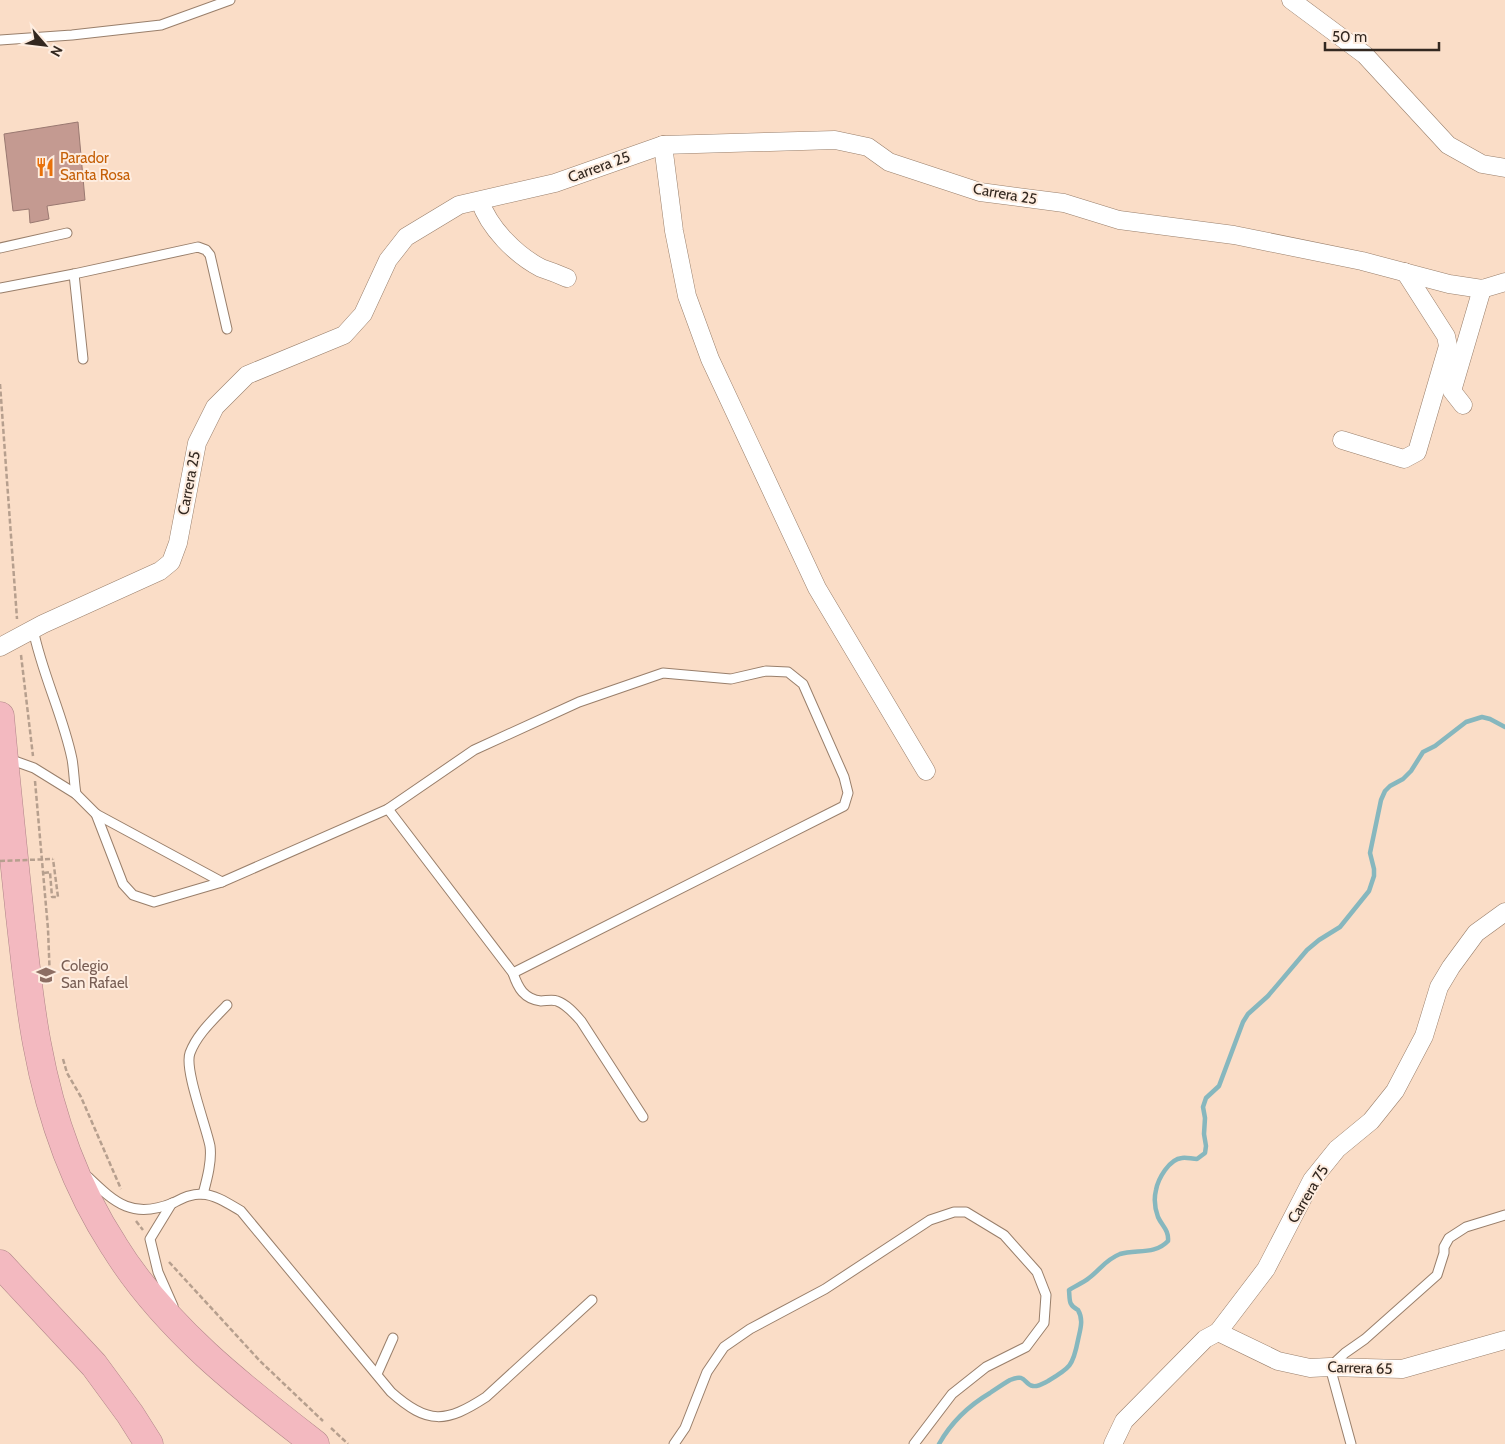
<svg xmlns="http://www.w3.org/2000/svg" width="1505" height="1444" viewBox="0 0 1505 1444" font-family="Cabin,sans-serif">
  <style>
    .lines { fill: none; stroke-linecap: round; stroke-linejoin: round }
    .stream { stroke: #86b7be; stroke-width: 4.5 }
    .building { fill: #c49a91; stroke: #9a7971 }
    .lane-casing { stroke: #997f6b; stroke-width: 11 }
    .street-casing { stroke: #997f6b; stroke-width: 19 }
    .highway-casing { stroke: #b08688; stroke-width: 29 }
    .path { stroke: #b69f8e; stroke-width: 2.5; stroke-dasharray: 5 2.5; stroke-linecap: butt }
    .lane { stroke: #fff; stroke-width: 9 }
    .street { stroke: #fff; stroke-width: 18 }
    .highway { stroke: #f3b9c0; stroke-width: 28 }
    .path-bridge { stroke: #b69f8e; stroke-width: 2.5; stroke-dasharray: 5 2.5; stroke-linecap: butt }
    .labels { text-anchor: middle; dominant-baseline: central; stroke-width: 4; stroke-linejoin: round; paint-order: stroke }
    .food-label { font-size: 15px; fill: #c56008; stroke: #feede0; text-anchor: start }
    .street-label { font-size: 15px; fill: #332820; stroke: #feede0 }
    .education-label { font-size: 15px; fill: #785e54; stroke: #feede0; text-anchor: start }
  </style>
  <rect width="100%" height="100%" fill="#faddc7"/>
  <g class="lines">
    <!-- stream -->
    <path class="stream" d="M939,1444c13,-23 29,-38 51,-51 6,-4 13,-9 20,-13 17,-7 13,4 23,6 5,1 11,-3 15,-5 22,-13 25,-15 30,-41 2,-10 6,-20 0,-30 -10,-5 -8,-10 -9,-20 6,-4 14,-7 20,-12 12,-9 16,-18 31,-24 16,-5 35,1 48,-13 1,-11 -6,-15 -10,-24 -3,-8 -4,-19 -2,-27 2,-11 13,-31 26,-32 4,-1 10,1 15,1l8,-6 1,-7 -2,-12 1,-16 -2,-11 3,-9 13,-12 24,-64 5,-8 20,-18 39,-46 12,-10 21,-13 29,-36 5,-15v-7l-4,-16 11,-53 4,-9 5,-5 13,-7 8,-8 12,-19 12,-6 31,-24 16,-5 8,2 15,8"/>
  </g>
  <!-- building -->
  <polygon class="building" points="78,122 85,200 47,206 49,219 30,223 29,209 13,211 4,134"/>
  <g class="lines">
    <!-- lane casing -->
    <g class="lane-casing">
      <g id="lane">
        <polyline points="0,40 72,35 161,25 230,0"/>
        <polyline points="0,248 67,233"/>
        <polyline points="74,274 83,359"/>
        <polyline points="0,288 74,274 198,247 206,250 210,255 227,329"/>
        <path d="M33,629c9,45 30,86 39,130 2,11 2,23 4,35"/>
        <polyline points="9,759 34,768 76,794 96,814 123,884 133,895 154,902 222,882 388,809 474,750 579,702 663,673 731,679 766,671 788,672 803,684 844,777 848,793 844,806 513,973"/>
        <path d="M388,809l125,164c5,15 11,26 28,28 5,0 11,-2 16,0 9,3 17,12 24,20l62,96"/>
        <polyline points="96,814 222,882"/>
        <path d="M88,1177c28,27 45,42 85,26 10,-5 17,-9 29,-9 14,1 27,10 39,17l150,181c37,33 55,31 95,5l106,-97"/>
        <path d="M203,1194c4,-15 9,-33 7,-48 -4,-20 -26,-77 -20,-93 7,-19 24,-34 37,-48"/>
        <polyline points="172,1203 150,1239 158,1272 173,1306"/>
        <polyline points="377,1374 393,1338"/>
        <polyline points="674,1444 685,1428 707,1372 724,1347 750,1329 825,1289 930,1220 954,1212 966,1212 1004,1235 1037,1272 1046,1295 1044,1323 1026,1347 986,1367 952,1394 914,1444"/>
        <polyline points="1351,1444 1330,1367 1345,1353 1365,1339 1437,1275 1444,1253 1444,1247 1449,1238 1466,1227 1505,1215"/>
      </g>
    </g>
    <!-- street casing -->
    <g class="street-casing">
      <g id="street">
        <polyline points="1291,0 1365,55 1448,145 1482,164 1505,168"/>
        <polyline points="663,145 674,231 687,296 710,359 817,588 926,771"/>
        <path d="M480,201c9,27 36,54 61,67 9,3 17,6 26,10"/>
        <polyline points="1463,405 1452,391 1482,289"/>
        <polyline points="1342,440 1404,459 1417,452 1448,346 1446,336 1405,272"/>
        <polyline points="0,647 43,624 160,571 171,562 178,543 197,443 215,407 247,375 344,335 363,314 388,260 406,237 459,205 555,183 663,145 835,140 868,147 889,162 980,192 1064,203 1119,220 1234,235 1362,261 1449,284 1482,289 1505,282"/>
        <polyline points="1218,1332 1278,1361 1310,1368 1330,1367 1402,1369 1505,1340"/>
        <polyline points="1113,1444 1124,1421 1205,1339 1218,1332 1266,1269 1312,1180 1337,1149 1371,1121 1395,1091 1424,1036 1439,987 1451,967 1476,933 1505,912"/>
      </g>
    </g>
    <!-- highway casing -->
    <g class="highway-casing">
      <g id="highway">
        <path d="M0,716c6,67 13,133 20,200 5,43 9,86 17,128 13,71 38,142 77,202 50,81 127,141 201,198"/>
        <polyline points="0,1264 94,1365 130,1414 149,1444"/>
      </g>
    </g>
    <!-- path -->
    <g class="path">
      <polyline points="0,384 17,619"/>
      <polyline points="21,655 33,756"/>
      <polyline points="35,781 48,929 50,980"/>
      <polyline points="44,873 50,872 52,897 58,897 53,859"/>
      <polyline points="63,1059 67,1073 81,1097 121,1189"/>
      <polyline points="136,1221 143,1230"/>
      <polyline points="169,1262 260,1361 323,1421"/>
      <polyline points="331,1428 348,1444"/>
    </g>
    <!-- lane -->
    <use href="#lane" class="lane"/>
    <!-- street -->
    <use href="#street" class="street"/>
    <!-- highway -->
    <use href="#highway" class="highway"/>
    <!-- path-bridge -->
    <polyline class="path-bridge" points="0,861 53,859"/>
  </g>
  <!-- icons -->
  <defs>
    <g id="restaurant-bare" transform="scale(1.5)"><path d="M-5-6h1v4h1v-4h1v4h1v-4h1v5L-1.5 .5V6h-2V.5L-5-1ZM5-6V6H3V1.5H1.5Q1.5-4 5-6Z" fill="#e8710a" stroke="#feede0" stroke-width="2.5" paint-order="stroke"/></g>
    <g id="school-bare" transform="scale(1.5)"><path d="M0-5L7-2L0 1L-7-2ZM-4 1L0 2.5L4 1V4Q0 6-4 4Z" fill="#8d6e63" stroke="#feede0" stroke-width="2.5" paint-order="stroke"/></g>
  </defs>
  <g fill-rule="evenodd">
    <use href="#restaurant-bare" x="45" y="167"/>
    <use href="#school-bare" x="46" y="975"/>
  </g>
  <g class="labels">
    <!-- food labels -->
    <g class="food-label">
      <text x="60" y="158">Parador<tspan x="60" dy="17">Santa Rosa</tspan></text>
    </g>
    <!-- street labels -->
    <g class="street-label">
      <text transform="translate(599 167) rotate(-20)">Carrera 25</text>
      <text transform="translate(1005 194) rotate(10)">Carrera 25</text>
      <text transform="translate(189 483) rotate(-79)">Carrera 25</text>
      <text transform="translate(1308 1194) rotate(-59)">Carrera 75</text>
      <text transform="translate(1360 1368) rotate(2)">Carrera 65</text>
    </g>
    <!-- education labels -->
    <g class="education-label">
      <text x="61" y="966">Colegio<tspan x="61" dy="17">San Rafael</tspan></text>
    </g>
  </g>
  <!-- north arrow -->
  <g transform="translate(45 45) rotate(118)" stroke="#feede0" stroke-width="4" paint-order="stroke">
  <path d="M0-4L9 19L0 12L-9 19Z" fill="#332820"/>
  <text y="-8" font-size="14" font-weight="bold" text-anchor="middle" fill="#332820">N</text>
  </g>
  <!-- scale -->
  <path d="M1325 42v8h114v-8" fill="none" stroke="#332820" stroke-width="2.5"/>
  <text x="1332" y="42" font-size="15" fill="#332820" stroke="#feede0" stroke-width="4" paint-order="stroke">50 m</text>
</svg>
